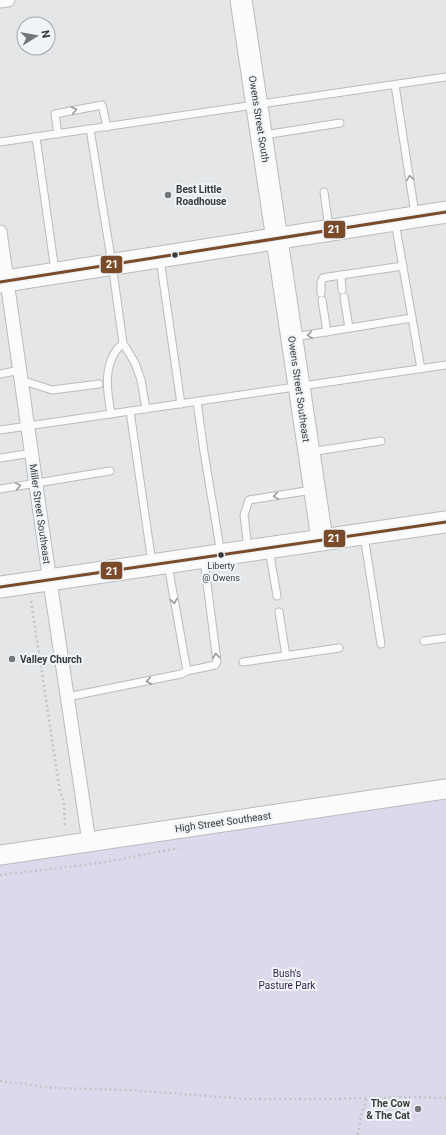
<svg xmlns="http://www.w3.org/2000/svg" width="446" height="1135" viewBox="0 0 446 1135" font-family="Roboto,sans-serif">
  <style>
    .green { fill: #ded8ec }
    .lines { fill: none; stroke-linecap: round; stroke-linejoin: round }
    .lane-casing { stroke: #babbbd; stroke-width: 9 }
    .street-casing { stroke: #babbbd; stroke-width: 15 }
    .secondary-casing { stroke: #babbbd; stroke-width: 21 }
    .primary-casing { stroke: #babbbd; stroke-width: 23 }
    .path { stroke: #c4c5c5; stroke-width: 2.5; stroke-dasharray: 2 3; stroke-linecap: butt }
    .lane { stroke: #fbfbfc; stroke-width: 7 }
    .street { stroke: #fbfbfc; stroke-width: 13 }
    .secondary { stroke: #fbfbfc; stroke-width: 19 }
    .primary { stroke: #fbfbfc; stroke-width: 21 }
    .bus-1-casing { stroke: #eff4f7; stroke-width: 6 }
    .bus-1 { stroke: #7a4b2a; stroke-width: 3 }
    .oneway { stroke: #9a9a9c }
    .poi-dot { fill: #747678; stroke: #eff4f7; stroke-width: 1.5 }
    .bus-dot { fill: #383a3b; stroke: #eff4f7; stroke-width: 1.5 }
    .labels { text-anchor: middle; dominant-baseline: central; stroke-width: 4; stroke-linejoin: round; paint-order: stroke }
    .bus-label { font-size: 9px; fill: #383a3b; stroke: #eff4f7 }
    .street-label { font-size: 10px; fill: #383a3b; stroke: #eff4f7 }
    .poi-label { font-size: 10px; font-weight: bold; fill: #383a3b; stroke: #eff4f7; text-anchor: start }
    .park-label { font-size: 10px; fill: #331e4c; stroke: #eff4f7 }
    .line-badge { stroke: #eff4f7; stroke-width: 1.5 }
    .badge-label { font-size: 11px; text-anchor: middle; font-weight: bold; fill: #fff }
  </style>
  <rect width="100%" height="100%" fill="#e4e6e8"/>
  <!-- green -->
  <polygon class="green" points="446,798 446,1135 0,1135 0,864"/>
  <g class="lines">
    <!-- lane casing -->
    <g class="lane-casing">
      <g id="lane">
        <polyline points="395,85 415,214"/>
        <polyline points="90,129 112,264 123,343 135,363 141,380 146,409"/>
        <polyline points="58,134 55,114 102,105 107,127"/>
        <polyline points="264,135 340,123"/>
        <polyline points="36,137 55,271"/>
        <polyline points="0,142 446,77"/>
        <polyline points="324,192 329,228"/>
        <polyline points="395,222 421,369"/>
        <polyline points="160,259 181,404"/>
        <polyline points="341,275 342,290"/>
        <polyline points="321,293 321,282 323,278 328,277 403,266"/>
        <polyline points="344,297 349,328"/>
        <polyline points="322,300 327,332"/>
        <polyline points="294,337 412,318"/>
        <polyline points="0,374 20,370"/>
        <polyline points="21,380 52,390 99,384"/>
        <polyline points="197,401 204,452 221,554"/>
        <polyline points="130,411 152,563"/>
        <path d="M111,414c-3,-19 -7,-38 1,-56 2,-6 7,-11 11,-15"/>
        <polyline points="0,430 446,365"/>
        <polyline points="310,452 381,441"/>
        <polyline points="0,458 32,453"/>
        <polyline points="0,489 110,471"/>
        <polyline points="364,536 381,644"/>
        <polyline points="248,549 244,515 249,500 312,490"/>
        <polyline points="269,549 277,596"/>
        <polyline points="168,565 187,671"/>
        <polyline points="279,612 286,656"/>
        <polyline points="424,641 446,638"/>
        <polyline points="243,662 339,648"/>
        <polyline points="67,697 181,674 187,671 215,665 217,662 204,559"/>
      </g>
    </g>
    <!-- street casing -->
    <g class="street-casing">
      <g id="street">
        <polyline points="0,1 8,0"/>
        <polyline points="0,232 46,555 89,842"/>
      </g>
    </g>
    <!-- secondary casing -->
    <g class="secondary-casing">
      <polyline id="secondary" points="0,855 446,789"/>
    </g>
    <!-- primary casing -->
    <g class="primary-casing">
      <g id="primary">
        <polyline points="241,0 322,539"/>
        <polyline points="0,282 446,212"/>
        <polyline points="0,587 446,522"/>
      </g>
    </g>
    <!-- path -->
    <g class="path">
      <polyline points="31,601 60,792 64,801 65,827"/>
      <polyline points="0,875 100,863 179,848"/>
      <polyline points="0,1081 53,1088 129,1090 247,1099 328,1099 413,1097 446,1098"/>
      <polyline points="358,1135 361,1115 367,1098"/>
    </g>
    <!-- lane -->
    <use href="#lane" class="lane"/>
    <!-- street -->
    <use href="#street" class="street"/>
    <!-- secondary -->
    <use href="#secondary" class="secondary"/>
    <!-- primary -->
    <use href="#primary" class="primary"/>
    <!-- bus-1 casing -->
    <g class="bus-1-casing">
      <g id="bus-1">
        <polyline points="0,282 446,212"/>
        <polyline points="0,587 446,522"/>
      </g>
    </g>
    <!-- bus-1 -->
    <use href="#bus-1" class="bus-1"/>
  </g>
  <!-- one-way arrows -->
  <defs><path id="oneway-chevron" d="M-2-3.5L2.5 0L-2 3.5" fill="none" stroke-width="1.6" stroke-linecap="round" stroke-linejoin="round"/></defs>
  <g class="oneway">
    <use href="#oneway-chevron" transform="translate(74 110) rotate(-11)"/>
    <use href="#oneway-chevron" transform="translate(410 178) rotate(-99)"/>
    <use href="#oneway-chevron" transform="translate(310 335) rotate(171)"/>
    <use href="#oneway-chevron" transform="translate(18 486) rotate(-10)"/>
    <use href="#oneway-chevron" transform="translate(276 496) rotate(171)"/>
    <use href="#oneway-chevron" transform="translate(174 601) rotate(80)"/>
    <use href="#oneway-chevron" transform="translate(216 656) rotate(-95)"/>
    <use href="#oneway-chevron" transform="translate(149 681) rotate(169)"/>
  </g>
  <!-- markers -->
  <g class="poi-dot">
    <circle cx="168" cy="195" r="4"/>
    <circle cx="12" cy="659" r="4"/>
    <circle cx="418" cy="1109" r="4"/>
  </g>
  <g class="bus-dot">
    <circle cx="175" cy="255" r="3.5"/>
    <circle cx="221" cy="555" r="3.5"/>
  </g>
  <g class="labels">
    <!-- bus labels -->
    <g class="bus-label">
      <text x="221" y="566">Liberty<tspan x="221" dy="12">@ Owens</tspan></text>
    </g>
    <!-- street labels -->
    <g class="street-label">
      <text transform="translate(259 119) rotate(81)">Owens Street South</text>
      <text transform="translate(299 389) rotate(82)">Owens Street Southeast</text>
      <text transform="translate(40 514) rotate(82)">Miller Street Southeast</text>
      <text transform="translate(223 822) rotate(-8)">High Street Southeast</text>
    </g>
    <!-- poi labels -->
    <g class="poi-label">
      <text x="176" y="189">Best Little<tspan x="176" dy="12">Roadhouse</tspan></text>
      <text x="20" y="659">Valley Church</text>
      <text x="410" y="1103" text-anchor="end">The Cow<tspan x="410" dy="12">&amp; The Cat</tspan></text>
    </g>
    <!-- park labels -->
    <g class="park-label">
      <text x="287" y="973">Bush's<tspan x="287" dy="12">Pasture Park</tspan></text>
    </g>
  </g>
  <g class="line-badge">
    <rect x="323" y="220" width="23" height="19" rx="4" fill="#7a4b2a"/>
    <rect x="100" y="255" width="23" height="19" rx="4" fill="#7a4b2a"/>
    <rect x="323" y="529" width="23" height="19" rx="4" fill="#7a4b2a"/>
    <rect x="100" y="561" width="23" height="19" rx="4" fill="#7a4b2a"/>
  </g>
  <g class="badge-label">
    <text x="334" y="233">21</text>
    <text x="112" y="268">21</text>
    <text x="334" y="542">21</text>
    <text x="112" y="575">21</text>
  </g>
  <!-- north arrow -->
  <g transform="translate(36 36) rotate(79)"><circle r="19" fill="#eff4f7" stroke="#a6aaac"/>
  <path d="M0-3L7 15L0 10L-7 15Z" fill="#747678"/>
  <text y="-6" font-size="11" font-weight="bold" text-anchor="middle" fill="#383a3b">N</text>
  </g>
</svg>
